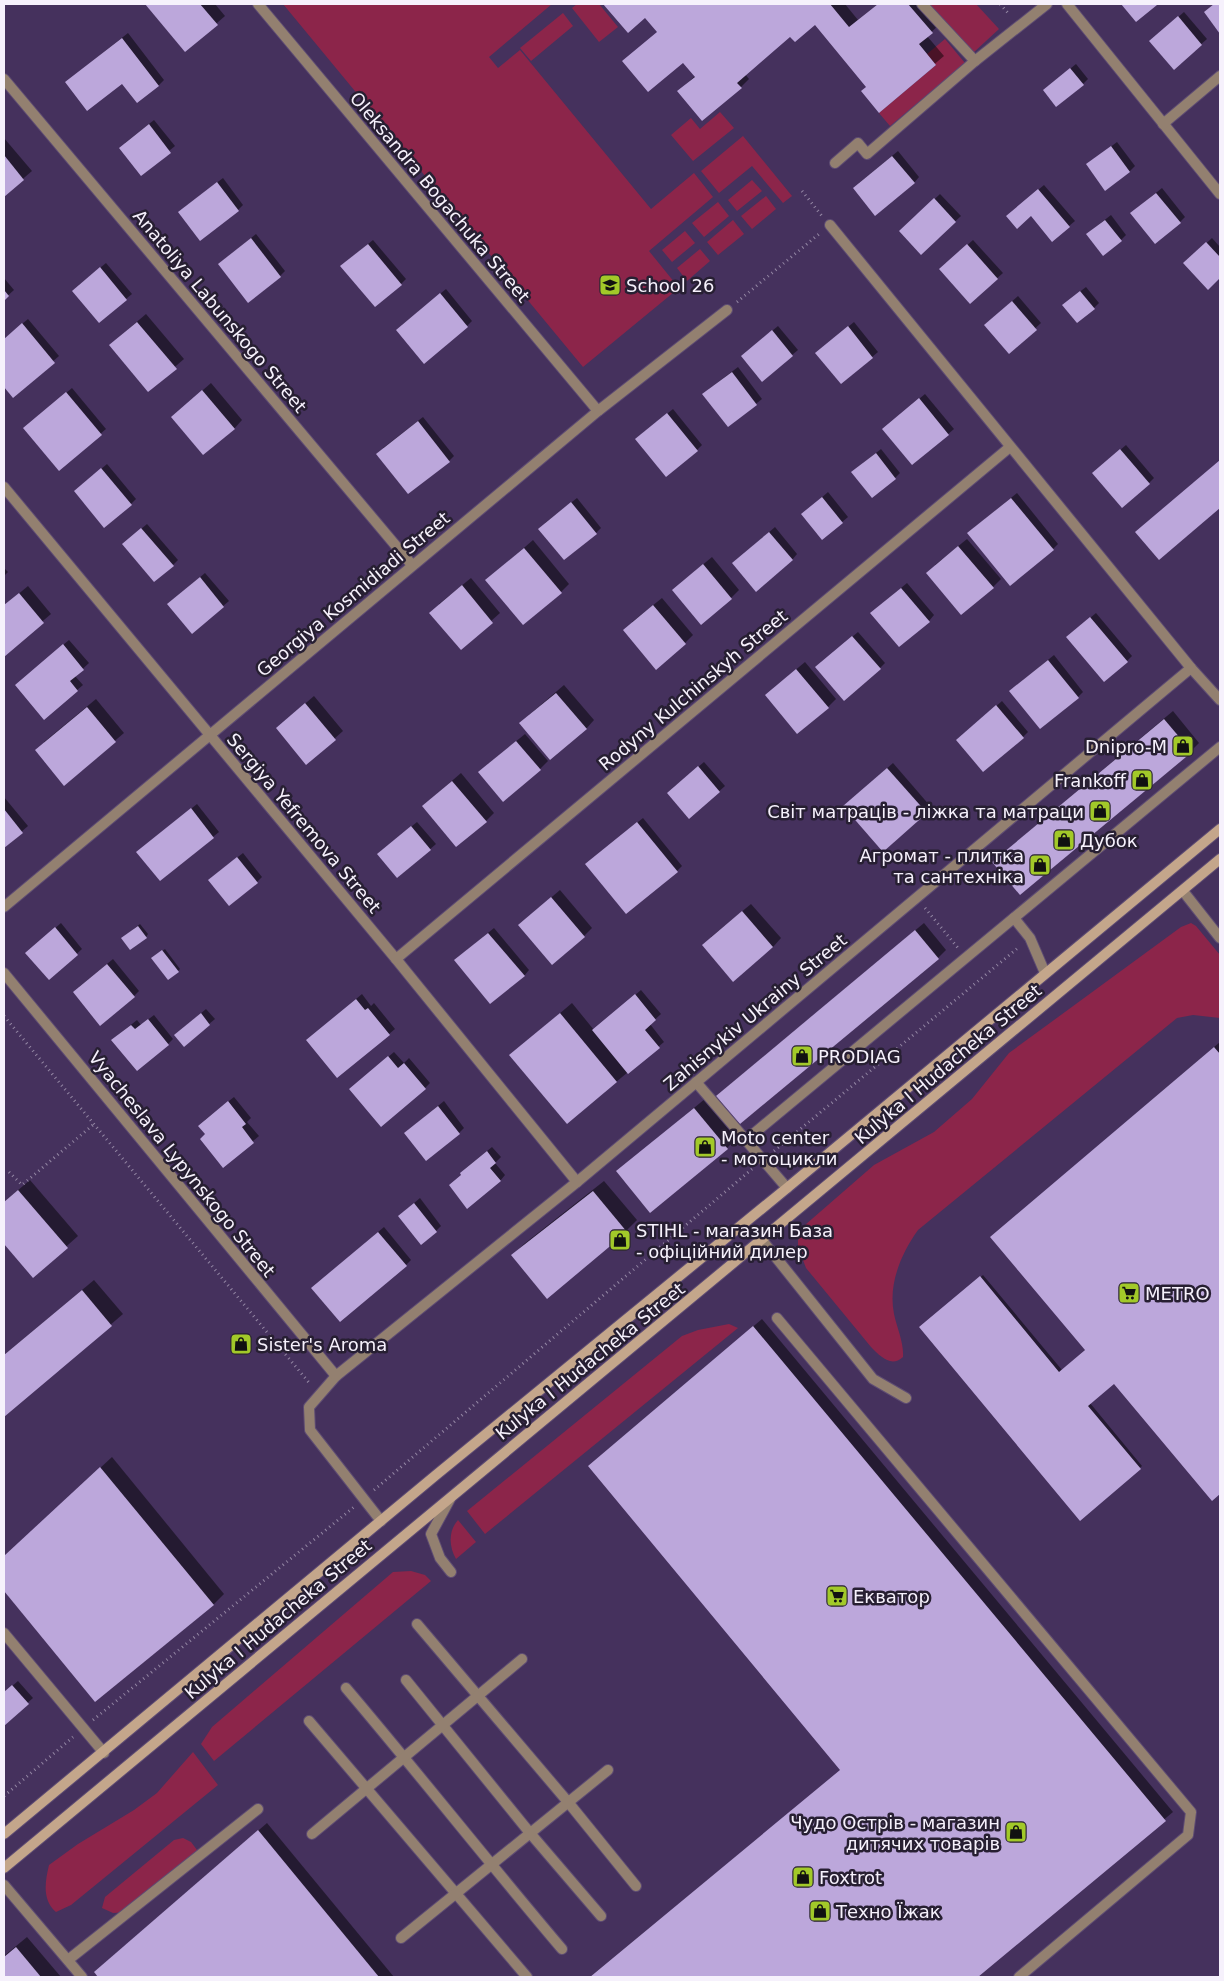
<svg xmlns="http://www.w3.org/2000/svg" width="1224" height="1981" viewBox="0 0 1224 1981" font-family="'DejaVu Sans',sans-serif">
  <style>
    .green { fill: #8c254a }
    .shadow { fill: #0007 }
    .building { fill: #bca7db }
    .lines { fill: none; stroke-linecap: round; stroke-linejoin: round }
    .lane-casing { stroke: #5e4c73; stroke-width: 12 }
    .street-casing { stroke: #5e4c73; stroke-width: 12 }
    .secondary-casing { stroke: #5e4c73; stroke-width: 12 }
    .path { stroke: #9487a4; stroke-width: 3; stroke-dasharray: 1 4; stroke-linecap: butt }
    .lane { stroke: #938070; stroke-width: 10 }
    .street { stroke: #938070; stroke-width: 10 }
    .secondary { stroke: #c4a68b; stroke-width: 10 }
    .labels { text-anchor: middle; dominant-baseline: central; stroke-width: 5; stroke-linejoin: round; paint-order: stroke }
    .street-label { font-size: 18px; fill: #f6f1fc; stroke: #271f32 }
    .poi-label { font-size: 18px; fill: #f6f1fc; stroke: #271f32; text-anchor: start }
  </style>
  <rect width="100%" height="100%" fill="#45315d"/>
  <!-- green -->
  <g class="green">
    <polygon points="283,4 552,4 489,57 498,68 520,50 651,209 694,173 713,197 649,251 679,288 583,367"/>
    <polygon points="577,4 599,4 618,27 599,42 572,8"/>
    <polygon points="929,4 976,4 999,29 973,53"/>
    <polygon points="563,13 573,26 531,61 520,48"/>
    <polygon points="945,39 965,63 890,126 879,113 936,65 927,54"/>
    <polygon points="720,112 734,128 693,161 671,135 691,118 700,129"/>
    <polygon points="743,136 792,196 783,203 752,166 719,193 701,171"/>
    <polygon points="752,180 762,191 737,211 728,200"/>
    <polygon points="766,196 776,209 752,229 741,216"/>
    <polygon points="718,202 729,216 704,237 692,223"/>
    <polygon points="733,220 744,234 718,255 707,242"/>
    <polygon points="685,231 695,243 672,262 662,250"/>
    <polygon points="700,249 710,261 687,281 677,268"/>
    <path d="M1191,923l5,3 24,29v63l-27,-3 -16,3 -259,212c-17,24 -30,54 -24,84 3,14 10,29 9,43 -12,11 -23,-1 -32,-10l-65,-79 -8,-21v-7l7,-15 69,-60 60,-33 38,-33 37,-46 172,-126z"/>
    <polygon points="729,1324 738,1328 485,1534 467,1511 682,1336 698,1330"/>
    <path d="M458,1520l18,22 -20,17c-7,-12 -8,-28 2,-39z"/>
    <polygon points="411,1571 425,1575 431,1581 214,1761 201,1744 212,1727 393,1572"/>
    <path d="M193,1752l25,33 -147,120 -15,7c-14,-12 -11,-30 -7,-47l29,-21 56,-34 23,-17z"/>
    <polygon points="183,1838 191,1842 197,1850 194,1859 129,1912 113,1913 102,1908 105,1897 174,1840"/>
  </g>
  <!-- shadow -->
  <g class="shadow">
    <polygon points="147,4 215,4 225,16 185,51"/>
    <polygon points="605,4 845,4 858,20 878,4 923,4 940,24 927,36 944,56 879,111 867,86 815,23 790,35 745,74 749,79 741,87 679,91 695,76 658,31 645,16 628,31"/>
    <polygon points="1184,12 1207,39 1174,68 1156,36"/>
    <polygon points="128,33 164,80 159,85 137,101 122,82 66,82"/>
    <polygon points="1076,64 1088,79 1083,84 1050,85"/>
    <polygon points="154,120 175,146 141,174 125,143"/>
    <polygon points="4,138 32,171 4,195"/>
    <polygon points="1117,142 1135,166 1130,171 1088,164"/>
    <polygon points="898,151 919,177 914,183 859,183"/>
    <polygon points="223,178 243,205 238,210 185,207"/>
    <polygon points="1044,185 1075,221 1052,240 1031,215 1013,211"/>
    <polygon points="1162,188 1185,217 1180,222 1137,208"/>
    <polygon points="940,194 961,216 921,253 906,226"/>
    <polygon points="1111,215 1126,235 1121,240 1093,229"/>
    <polygon points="256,234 285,271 280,276 225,259"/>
    <polygon points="1212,238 1220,247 1220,276 1208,288 1185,263"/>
    <polygon points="373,240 406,279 401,284 347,261"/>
    <polygon points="973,240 1003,273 970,302 946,264"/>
    <polygon points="106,263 132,294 99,321 79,285"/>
    <polygon points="4,278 14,290 4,299"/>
    <polygon points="1086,287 1099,303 1094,308 1069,300"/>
    <polygon points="446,289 472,321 467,326 402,325"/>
    <polygon points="1018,296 1041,323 1009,352 991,320"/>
    <polygon points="146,314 184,359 148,390 119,337"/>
    <polygon points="28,319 59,356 13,396 4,385 4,339"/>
    <polygon points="854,322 878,352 841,383 822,348"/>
    <polygon points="778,326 798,350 762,380 748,351"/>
    <polygon points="738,367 762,399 728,426 709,389"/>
    <polygon points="211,383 242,420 234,429 172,417"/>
    <polygon points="72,388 106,429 59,469 30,423"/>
    <polygon points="925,394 954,429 913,464 889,424"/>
    <polygon points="673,409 702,445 697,450 642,434"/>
    <polygon points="423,417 454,456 449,461 383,448"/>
    <polygon points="1126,445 1154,478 1149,483 1099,468"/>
    <polygon points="881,449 900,473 895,478 858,467"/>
    <polygon points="107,464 136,499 131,504 81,486"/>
    <polygon points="828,492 848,517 822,539 803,514"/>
    <polygon points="1017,493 1058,544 1053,549 974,528"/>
    <polygon points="577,498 601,528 596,533 545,523"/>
    <polygon points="147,524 178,560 173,565 129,539"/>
    <polygon points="775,527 797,554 792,560 733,563"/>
    <polygon points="967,539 1001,579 993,587 935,565"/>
    <polygon points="533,540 569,584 561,592 487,580"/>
    <polygon points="712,557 739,590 731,598 682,582"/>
    <polygon points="4,568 8,572 4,576"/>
    <polygon points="205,573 229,601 192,632 174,599"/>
    <polygon points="471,578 500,613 461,648 439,604"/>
    <polygon points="907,583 934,615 929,621 877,608"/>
    <polygon points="28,586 51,614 4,654 4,606"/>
    <polygon points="662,598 693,635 685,643 632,622"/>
    <polygon points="1096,613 1132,656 1127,661 1073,632"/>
    <polygon points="858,632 885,663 880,668 822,662"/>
    <polygon points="69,640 89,663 75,676 83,685 44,718 21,680"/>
    <polygon points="1054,655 1083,692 1078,697 1016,686"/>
    <polygon points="805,662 836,699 828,707 775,687"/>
    <polygon points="564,685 594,720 586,729 529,715"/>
    <polygon points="314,696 343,731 307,763 286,720"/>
    <polygon points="96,699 124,733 64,784 44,742"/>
    <polygon points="1002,701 1028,732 1023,737 963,735"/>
    <polygon points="1173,711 1199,743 1191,751 1002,854"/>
    <polygon points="525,734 548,761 540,769 488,764"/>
    <polygon points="704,762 725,786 689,818 673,788"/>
    <polygon points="893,763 931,807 926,813 850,801"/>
    <polygon points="461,773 494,813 486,821 432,798"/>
    <polygon points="4,797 28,826 4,847"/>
    <polygon points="197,804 219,832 160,880 143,847"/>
    <polygon points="643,818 682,866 677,871 592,859"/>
    <polygon points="417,822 436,844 398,877 384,849"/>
    <polygon points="243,853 262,877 257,882 215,875"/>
    <polygon points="560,890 592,928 584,936 519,925"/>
    <polygon points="751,904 781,938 773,947 711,937"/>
    <polygon points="61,923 82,949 49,979 32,948"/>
    <polygon points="924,923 946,950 938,958 726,1088"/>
    <polygon points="140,924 148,934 146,937 125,936"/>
    <polygon points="494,928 529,970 524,976 461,955"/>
    <polygon points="165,949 180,969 178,971 155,956"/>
    <polygon points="113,959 139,991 134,996 79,987"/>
    <polygon points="641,990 661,1014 650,1024 664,1042 567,1123 511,1055 572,1003 594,1030"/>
    <polygon points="362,994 371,1006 374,1003 395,1029 389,1034 307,1040"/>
    <polygon points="206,1009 215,1019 209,1024 181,1030"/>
    <polygon points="154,1015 173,1039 168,1044 118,1035 137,1020 141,1025"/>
    <polygon points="1220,1042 1220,1492 1212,1499 1114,1382 1090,1403 1142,1466 1080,1519 923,1325 983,1275 1062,1370 1086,1349 991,1237"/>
    <polygon points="394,1052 404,1063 409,1058 430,1083 425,1088 356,1084"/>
    <polygon points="234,1097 251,1118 247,1122 259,1136 223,1166 206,1134 205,1120"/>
    <polygon points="706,1098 738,1137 727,1148 618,1171"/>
    <polygon points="444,1101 464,1128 459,1133 405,1133"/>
    <polygon points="492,1147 501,1157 495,1163 505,1175 500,1181 463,1174 461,1173 466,1168"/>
    <polygon points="30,1180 78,1236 33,1276 4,1241 4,1202"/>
    <polygon points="604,1181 637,1220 626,1231 513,1255 524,1244"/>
    <polygon points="420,1198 441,1226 436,1231 399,1216"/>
    <polygon points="384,1227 411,1260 406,1265 318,1283"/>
    <polygon points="94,1280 123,1314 4,1416 4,1355"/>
    <polygon points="762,1319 1173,1812 976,1977 590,1977 841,1770 598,1458"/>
    <polygon points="112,1457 224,1594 213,1605 95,1700 4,1589 4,1557"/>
    <polygon points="18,1681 33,1698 4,1724 4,1693"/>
    <polygon points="267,1823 394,1977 100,1977 96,1972 104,1964"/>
    <polygon points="27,1937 61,1977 4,1977 4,1956"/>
  </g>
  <!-- building -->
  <g class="building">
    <polygon points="145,4 200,4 218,25 185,52"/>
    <polygon points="603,4 830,4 849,27 878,4 908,4 933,33 919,44 936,65 879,113 861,91 866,87 815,25 795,42 790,37 737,83 742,88 702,121 677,91 695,77 683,63 648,92 622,61 657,32 645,18 628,33"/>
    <polygon points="1121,4 1156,4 1157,5 1136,22"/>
    <polygon points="1214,4 1220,4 1220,34 1204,12"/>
    <polygon points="1178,16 1202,45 1174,70 1149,41"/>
    <polygon points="122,38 159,86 137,103 122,84 87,111 65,82"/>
    <polygon points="1070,68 1084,85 1056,107 1043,90"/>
    <polygon points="149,124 171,153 141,176 119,148"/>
    <polygon points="1111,146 1130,172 1105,191 1086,164"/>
    <polygon points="4,155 24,180 4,197"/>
    <polygon points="892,156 915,183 875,216 853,188"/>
    <polygon points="217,182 239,211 200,241 178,212"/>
    <polygon points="1038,189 1070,227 1052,242 1031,216 1017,229 1006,216"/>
    <polygon points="1156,193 1181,223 1155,244 1130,213"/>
    <polygon points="934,198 956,222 921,255 899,231"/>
    <polygon points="1105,220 1122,241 1103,256 1086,234"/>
    <polygon points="251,238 281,277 248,303 218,264"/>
    <polygon points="1206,242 1220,257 1220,278 1208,290 1183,263"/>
    <polygon points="368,244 402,285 375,307 340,266"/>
    <polygon points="967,244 998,279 970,304 939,269"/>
    <polygon points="100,267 127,300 99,323 72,291"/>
    <polygon points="4,290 9,296 4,301"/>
    <polygon points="1080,291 1095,309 1077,323 1062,305"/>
    <polygon points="440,293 468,327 424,364 396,330"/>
    <polygon points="1012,301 1037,330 1009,354 984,325"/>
    <polygon points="137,322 177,369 148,392 109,345"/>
    <polygon points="22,323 55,363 13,398 4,387 4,339"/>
    <polygon points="848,326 873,358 841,384 815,353"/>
    <polygon points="772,330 793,356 762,382 741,356"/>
    <polygon points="732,372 757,405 728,427 702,394"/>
    <polygon points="202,390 235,429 203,455 171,417"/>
    <polygon points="66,392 102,435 59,471 23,428"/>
    <polygon points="919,398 949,435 912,465 882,429"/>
    <polygon points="667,413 698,451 666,477 635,439"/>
    <polygon points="418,421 450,462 408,494 376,454"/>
    <polygon points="1120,449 1150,484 1122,508 1092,473"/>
    <polygon points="876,453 896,479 872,498 851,472"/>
    <polygon points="1220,460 1220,508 1159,560 1135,532"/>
    <polygon points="101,468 132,505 104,528 74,491"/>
    <polygon points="822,497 843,523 822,540 801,514"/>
    <polygon points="1011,498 1054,550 1010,586 967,533"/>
    <polygon points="571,502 597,534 564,560 538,529"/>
    <polygon points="141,528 174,566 154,582 122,544"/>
    <polygon points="769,532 793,560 756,592 732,563"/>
    <polygon points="958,546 994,588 961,615 926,573"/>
    <polygon points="524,548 562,593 523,625 485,580"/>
    <polygon points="703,564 732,599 701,625 672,590"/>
    <polygon points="200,577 224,607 192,634 167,604"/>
    <polygon points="462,585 493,623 461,650 429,613"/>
    <polygon points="901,588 930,622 899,647 870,613"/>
    <polygon points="19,593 44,623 4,657 4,605"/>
    <polygon points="653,605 686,644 656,670 623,630"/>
    <polygon points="1090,617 1128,662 1104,682 1066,637"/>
    <polygon points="852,636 881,669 844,701 815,667"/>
    <polygon points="63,644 84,670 70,681 78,691 44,720 15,685"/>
    <polygon points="1048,660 1079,698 1040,729 1009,691"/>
    <polygon points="796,669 829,708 797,734 765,695"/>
    <polygon points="556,693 587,729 550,760 519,723"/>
    <polygon points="305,703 336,740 306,765 276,728"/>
    <polygon points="996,705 1024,738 983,772 956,740"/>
    <polygon points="87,707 116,742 64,786 35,750"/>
    <polygon points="1164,719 1192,752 1020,895 992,862"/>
    <polygon points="516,741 541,770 503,802 478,772"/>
    <polygon points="698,766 720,792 689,819 667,793"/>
    <polygon points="887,768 927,813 883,852 843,806"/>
    <polygon points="452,781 487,822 456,847 422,806"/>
    <polygon points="191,808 214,838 160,881 136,852"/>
    <polygon points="4,809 23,833 4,848"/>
    <polygon points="637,822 678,872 626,914 585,864"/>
    <polygon points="411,826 431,850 397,878 377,854"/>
    <polygon points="237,857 258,883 229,906 208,880"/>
    <polygon points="551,897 585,937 552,965 518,925"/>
    <polygon points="742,911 773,947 733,982 702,945"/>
    <polygon points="138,926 147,938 130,950 121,938"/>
    <polygon points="55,927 78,955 49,980 25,953"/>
    <polygon points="915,930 939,959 740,1124 716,1096"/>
    <polygon points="488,933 525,976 490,1004 454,960"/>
    <polygon points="162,950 179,972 168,980 151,958"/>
    <polygon points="107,964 135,997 100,1026 73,992"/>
    <polygon points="635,994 656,1020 645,1030 660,1048 628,1074 592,1030"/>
    <polygon points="356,999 365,1010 368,1008 390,1035 337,1078 306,1040"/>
    <polygon points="201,1013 210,1025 184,1047 174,1035"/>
    <polygon points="560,1013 617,1082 567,1124 509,1055"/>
    <polygon points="148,1019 169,1045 137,1071 111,1040 131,1025 135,1029"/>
    <polygon points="1214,1047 1220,1054 1220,1494 1212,1501 1114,1384 1088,1406 1141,1469 1080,1521 919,1327 980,1276 1059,1372 1085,1350 990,1237"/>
    <polygon points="388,1056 398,1068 404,1063 426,1089 381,1127 349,1089"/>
    <polygon points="228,1101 246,1124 242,1127 254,1143 223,1168 200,1139 205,1134 198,1126"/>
    <polygon points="438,1106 460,1134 426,1161 404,1133"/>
    <polygon points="694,1108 728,1149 650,1213 616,1171"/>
    <polygon points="487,1151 496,1163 490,1168 501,1181 467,1209 449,1185 461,1175 460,1173"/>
    <polygon points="18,1190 68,1248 33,1278 4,1244 4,1202"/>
    <polygon points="593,1191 627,1232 547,1299 511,1255"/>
    <polygon points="414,1203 437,1232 421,1245 398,1216"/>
    <polygon points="378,1232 407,1266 340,1322 311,1288"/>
    <polygon points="82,1290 112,1326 4,1417 4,1355"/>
    <polygon points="753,1326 1166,1821 978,1977 590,1977 840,1770 588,1466"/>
    <polygon points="100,1467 214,1605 95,1702 4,1591 4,1556"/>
    <polygon points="12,1685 29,1704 4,1726 4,1692"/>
    <polygon points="258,1830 379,1977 98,1977 94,1972"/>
    <polygon points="16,1947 41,1977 4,1977 4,1957"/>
  </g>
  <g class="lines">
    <!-- lane casing -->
    <g class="lane-casing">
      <g id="lane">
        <polyline points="922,4 975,61"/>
        <polyline points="835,163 858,143 867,154 975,61 1047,4"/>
        <polyline points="1183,891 1220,938"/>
        <polyline points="1014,918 1030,938 1045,973"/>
        <polyline points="696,1082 787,1188"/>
        <polyline points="746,1140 1220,747"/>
        <polyline points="762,1240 873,1379 906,1398"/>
        <polyline points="777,1318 1191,1812 1188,1835 1019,1977"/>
        <polyline points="336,1376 309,1407 310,1430 381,1521"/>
        <polyline points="450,1499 431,1534 440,1558 451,1572"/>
        <polyline points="417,1624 568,1802 636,1886"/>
        <polyline points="406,1680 530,1833 601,1916"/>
        <path d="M346,1688c73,86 143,175 216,261"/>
        <polyline points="309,1721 527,1977"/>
        <polyline points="312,1834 522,1659"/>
        <polyline points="4,1885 82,1977"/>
        <polyline points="401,1938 608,1770"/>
        <polyline points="68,1960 258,1809"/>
      </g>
    </g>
    <!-- street casing -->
    <g class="street-casing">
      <g id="street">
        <polyline points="258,4 598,411"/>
        <polyline points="1067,4 1220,194"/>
        <polyline points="4,79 412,565"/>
        <polyline points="1163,124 1220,76"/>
        <polyline points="830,225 1191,668 1220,700"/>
        <polyline points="4,487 396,959 577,1182"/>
        <polyline points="4,907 598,411 727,310"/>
        <polyline points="396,959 1010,447"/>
        <polyline points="4,973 336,1376 577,1182 1191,668"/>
        <polyline points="4,1633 104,1753"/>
      </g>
    </g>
    <!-- secondary casing -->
    <g class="secondary-casing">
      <g id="secondary">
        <polyline points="4,1834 436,1475 787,1188 1220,829"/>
        <polyline points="4,1868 1220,859"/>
      </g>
    </g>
    <!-- path -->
    <g class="path">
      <polyline points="1000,4 1010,15"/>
      <polyline points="802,191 822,216"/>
      <polyline points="737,302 819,234"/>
      <polyline points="925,908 958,948"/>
      <polyline points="4,1016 311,1385"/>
      <polyline points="774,1151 1019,947"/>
      <polyline points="9,1172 22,1185 94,1124"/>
      <polyline points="374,1490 752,1169"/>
      <polyline points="93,1720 354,1507"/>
      <polyline points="4,1796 73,1737"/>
    </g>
    <!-- lane -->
    <use href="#lane" class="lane"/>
    <!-- street -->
    <use href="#street" class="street"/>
    <!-- secondary -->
    <use href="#secondary" class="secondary"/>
  </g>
  <!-- icons -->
  <defs>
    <g id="school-square" transform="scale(1.125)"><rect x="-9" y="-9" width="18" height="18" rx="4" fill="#a2c929" stroke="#271f32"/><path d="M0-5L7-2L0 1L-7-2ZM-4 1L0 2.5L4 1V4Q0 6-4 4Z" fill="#111"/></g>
    <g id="shop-square" transform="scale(1.125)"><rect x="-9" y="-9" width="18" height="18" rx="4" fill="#a2c929" stroke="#271f32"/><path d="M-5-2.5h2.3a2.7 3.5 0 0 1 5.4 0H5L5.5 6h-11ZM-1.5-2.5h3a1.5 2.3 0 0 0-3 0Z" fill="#111"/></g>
    <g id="supermarket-square" transform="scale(1.125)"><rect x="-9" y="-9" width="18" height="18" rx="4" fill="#a2c929" stroke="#271f32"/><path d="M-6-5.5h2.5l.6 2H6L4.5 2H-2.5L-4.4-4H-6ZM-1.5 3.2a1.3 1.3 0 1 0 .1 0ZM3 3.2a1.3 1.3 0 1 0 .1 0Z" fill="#111"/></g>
  </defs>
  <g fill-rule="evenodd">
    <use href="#school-square" x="610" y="285"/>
    <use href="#shop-square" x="1183" y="746"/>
    <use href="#shop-square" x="1142" y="780"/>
    <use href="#shop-square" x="1100" y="811"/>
    <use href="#shop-square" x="1064" y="840"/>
    <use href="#shop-square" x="1040" y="865"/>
    <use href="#shop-square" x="802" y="1056"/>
    <use href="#shop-square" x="705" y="1147"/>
    <use href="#shop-square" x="620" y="1240"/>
    <use href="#supermarket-square" x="1129" y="1293"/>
    <use href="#shop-square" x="241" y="1344"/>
    <use href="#supermarket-square" x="837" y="1596"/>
    <use href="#shop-square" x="1016" y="1832"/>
    <use href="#shop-square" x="803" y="1877"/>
    <use href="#shop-square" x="820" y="1911"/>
  </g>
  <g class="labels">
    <!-- street labels -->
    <g class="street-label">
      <text transform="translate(440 197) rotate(50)">Oleksandra Bogachuka Street</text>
      <text transform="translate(220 311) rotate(50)">Anatoliya Labunskogo Street</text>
      <text transform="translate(353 594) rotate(-40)">Georgiya Kosmidiadi Street</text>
      <text transform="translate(693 690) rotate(-40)">Rodyny Kulchinskyh Street</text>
      <text transform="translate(304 823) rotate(50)">Sergiya Yefremova Street</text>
      <text transform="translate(755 1012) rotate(-40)">Zahisnykiv Ukrainy Street</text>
      <text transform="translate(948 1064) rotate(-40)">Kulyka I Hudacheka Street</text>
      <text transform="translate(182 1164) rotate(51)">Vyacheslava Lypynskogo Street</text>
      <text transform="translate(590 1361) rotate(-39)">Kulyka I Hudacheka Street</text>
      <text transform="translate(278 1619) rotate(-40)">Kulyka I Hudacheka Street</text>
    </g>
    <!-- poi labels -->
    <g class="poi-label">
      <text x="626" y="285">School 26</text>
      <text x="1167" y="746" text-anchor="end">Dnipro-M</text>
      <text x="1126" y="780" text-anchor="end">Frankoff</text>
      <text x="1084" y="811" text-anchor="end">Світ матраців - ліжка та матраци</text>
      <text x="1080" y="840">Дубок</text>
      <text x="1024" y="855" text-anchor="end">Агромат - плитка<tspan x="1024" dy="21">та сантехніка</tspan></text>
      <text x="818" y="1056">PRODIAG</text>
      <text x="721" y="1137">Moto center<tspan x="721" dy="21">- мотоцикли</tspan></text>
      <text x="636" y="1230">STIHL - магазин База<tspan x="636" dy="21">- офіційний дилер</tspan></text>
      <text x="1145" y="1293">METRO</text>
      <text x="257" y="1344">Sister's Aroma</text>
      <text x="853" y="1596">Екватор</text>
      <text x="1000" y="1822" text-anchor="end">Чудо Острів - магазин<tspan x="1000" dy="21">дитячих товарів</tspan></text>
      <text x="819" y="1877">Foxtrot</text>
      <text x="836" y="1911">Техно Їжак</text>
    </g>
  </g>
  <!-- border -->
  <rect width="1224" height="1981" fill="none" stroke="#f6f1fc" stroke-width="10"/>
</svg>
